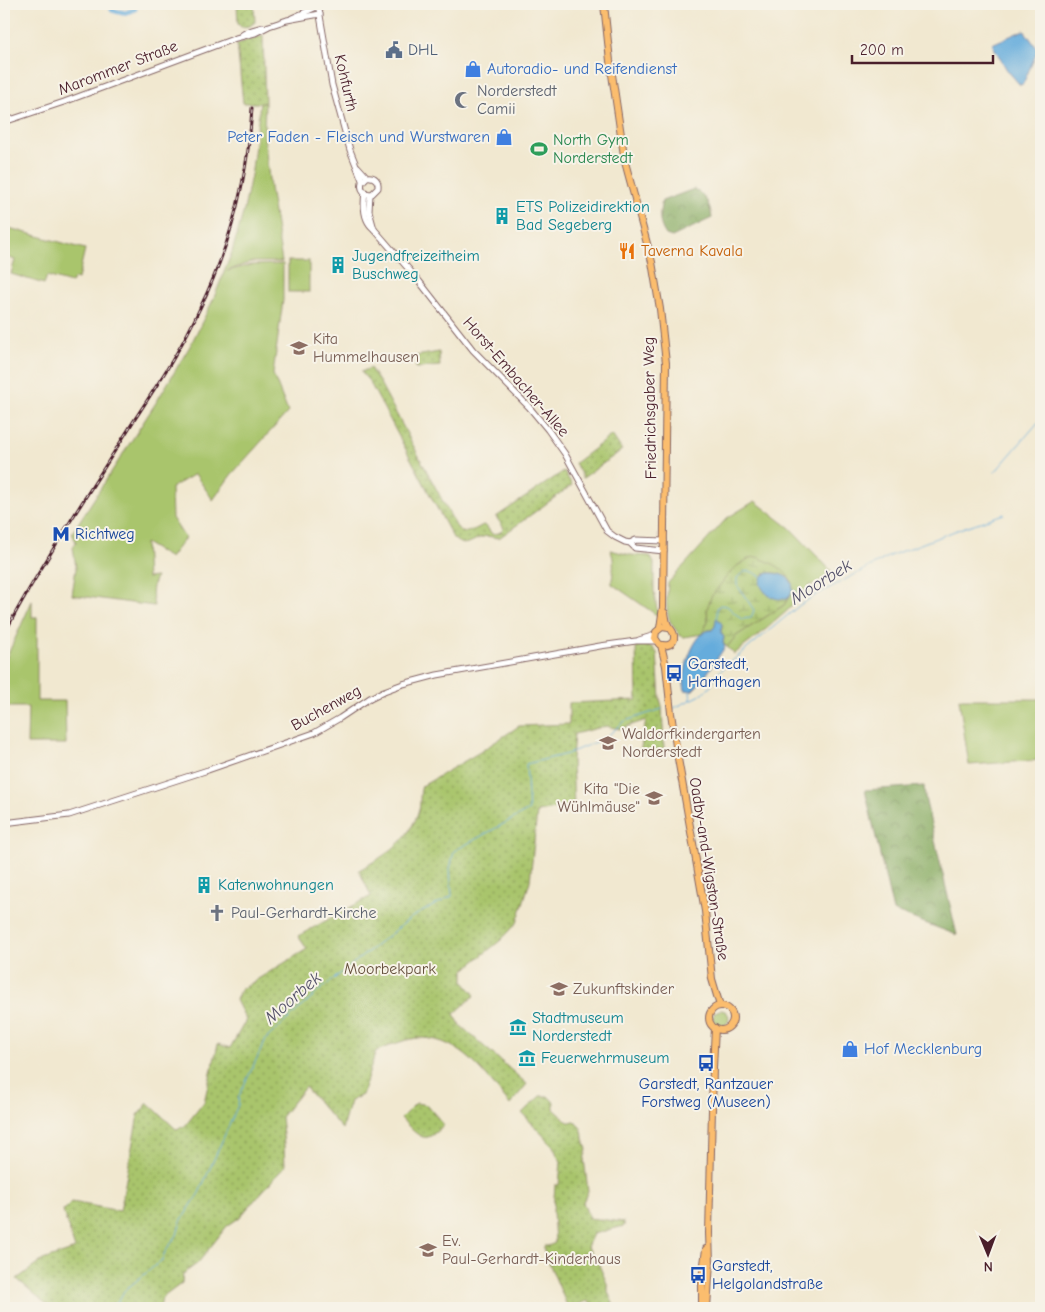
<svg xmlns="http://www.w3.org/2000/svg" width="1045" height="1312" viewBox="0 0 1045 1312" font-family="'Comic Neue',sans-serif">
  <style>
    .green { fill: #a9c56c; stroke: #7a724c }
    .forest { fill: url(#forest-crowns); stroke: #686446 }
    .wetland { fill: url(#wetland-marsh); stroke: #7a724c }
    .park { fill: url(#park-dots); stroke: #7a724c }
    .water { fill: #65acdc; stroke: #586684 }
    .lines { fill: none; stroke-linecap: round; stroke-linejoin: round }
    .stream { stroke: #65acdc; stroke-width: 1 }
    .canal { stroke: #65acdc; stroke-width: 5 }
    .minor-casing { stroke: #846565; stroke-width: 7 }
    .major-casing { stroke: #846565; stroke-width: 8 }
    .minor { stroke: #fff; stroke-width: 5 }
    .major { stroke: #fbbd6e; stroke-width: 6 }
    .rail-casing { stroke: #4a1f2b; stroke-width: 3 }
    .rail { stroke: #f7f3e8; stroke-width: 1; stroke-dasharray: 4; stroke-linecap: butt }
    .labels { text-anchor: middle; dominant-baseline: central; stroke-width: 4; stroke-linejoin: round; paint-order: stroke }
    .service-label { font-size: 16px; fill: #4e5e75; stroke: #f7f3e8; text-anchor: start }
    .street-label { font-size: 16px; fill: #4a1f2b; stroke: #f7f3e8 }
    .shop-label { font-size: 16px; fill: #366cbe; stroke: #f7f3e8; text-anchor: start }
    .worship-label { font-size: 16px; fill: #5b616d; stroke: #f7f3e8; text-anchor: start }
    .leisure-label { font-size: 16px; fill: #27864d; stroke: #f7f3e8; text-anchor: start }
    .culture-label { font-size: 16px; fill: #0d838f; stroke: #f7f3e8; text-anchor: start }
    .food-label { font-size: 16px; fill: #c56008; stroke: #f7f3e8; text-anchor: start }
    .education-label { font-size: 16px; fill: #785e54; stroke: #f7f3e8; text-anchor: start }
    .transit-label { font-size: 16px; fill: #164399; stroke: #f7f3e8; text-anchor: start }
    .park-label { font-size: 16px; fill: #66513e; stroke: #f7f3e8 }
    .water-label { font-size: 18px; font-style: italic; fill: #535069; stroke: #f7f3e8 }
  </style>
  <defs>
    <pattern id="forest-crowns" width="20" height="18" patternUnits="userSpaceOnUse" patternTransform="scale(1.25)"><rect width="20" height="18" fill="#86aa60"/><path d="M2 6a3 3 0 1 1 6 0M12 15a3 3 0 1 1 6 0" fill="none" stroke="#708a4f"/></pattern>
    <pattern id="wetland-marsh" width="20" height="14" patternUnits="userSpaceOnUse" patternTransform="scale(1.25)"><rect width="20" height="14" fill="#a9c56c"/><path d="M1 5h8M5 5V1M11 12h8M15 12V8" fill="none" stroke="#8c9f59"/></pattern>
    <pattern id="park-dots" width="8" height="8" patternUnits="userSpaceOnUse" patternTransform="scale(1.25)"><rect width="8" height="8" fill="#a9c56c"/><path d="M2 2h.1M6 6h.1" fill="none" stroke="#8c9f59" stroke-width="1.8" stroke-linecap="round"/></pattern>
  </defs>
  <rect width="100%" height="100%" fill="#f7f3e8"/>
  <filter id="ink" filterUnits="userSpaceOnUse"><feTurbulence type="fractalNoise" baseFrequency=".02" numOctaves="2"/><feDisplacementMap in="SourceGraphic" scale="10" xChannelSelector="R" yChannelSelector="G"/><feConvolveMatrix kernelMatrix="1 2 1 2 8 2 1 2 1" color-interpolation-filters="sRGB"/></filter>
  <filter id="wash" filterUnits="userSpaceOnUse"><feTurbulence type="fractalNoise" baseFrequency=".0096" numOctaves="4" result="noise"/><feDisplacementMap in="SourceGraphic" scale="20" xChannelSelector="R" yChannelSelector="G"/><feGaussianBlur stdDeviation="1.12" result="paint"/><feColorMatrix in="noise" values="0 0 0 0 0 0 0 0 0 0 0 0 0 0 0 0 0 1.4 0 .05"/><feComposite in="paint" operator="in"/></filter>
  <g filter="url(#wash)">
    <rect width="100%" height="100%" fill="#f1e8d0"/>
    <!-- green -->
    <g class="green">
      <path d="M260,103h5l-1,30 6,55 12,74h-31l-24,9 24,-6 32,-1v36l-10,74 15,38 -57,63 -18,25 -18,-26 -24,14 1,30 13,20 -15,20 -25,-15 2,35 9,-1c-5,11 -4,19 -2,29l-82,-11 4,-27 -3,-21 3,-5 -4,-9 85,-132 33,-55 23,-46 19,-48 12,-42 8,-40z"/>
      <polygon points="9,228 85,249 78,279 75,278 71,283 47,276 44,284 11,274 15,260 4,256 4,244"/>
      <rect x="288" y="261" width="21" height="31"/>
      <path d="M755,501l35,27 45,47 -26,11 -21,24 -30,26 -24,18 -7,-7 9,-11 48,-31 6,-10 3,-8 -43,-29 -13,8 -30,43 1,12 -6,13 -18,3 -5,-2c-2,-6 -7,-8 -9,-14 -5,-11 -3,-26 -2,-38l59,-65z"/>
      <path d="M610,550l21,5 19,1 4,7v28l4,25 -46,-32c0,-10 4,-25 -2,-34z"/>
      <polygon points="32,601 32,617 37,617 37,701 65,701 66,744 27,744 28,707 4,707 4,663"/>
      <polygon points="959,699 1041,699 1041,760 969,765"/>
      <circle cx="721" cy="1018" r="8"/>
    </g>
    <!-- forest -->
    <g class="forest">
      <path d="M694,189c12,7 16,15 18,29l-40,19 -6,-2c-8,-11 -7,-22 -4,-34z"/>
      <polygon points="924,786 925,798 957,935 893,911 865,790"/>
    </g>
    <!-- wetland -->
    <path class="wetland" d="M757,557c19,8 24,9 36,26 -8,-9 -17,-12 -29,-9l-3,5 25,20 4,-4 -6,10 -48,31 -9,11 -4,-4 1,-6 -3,-4 1,-9 -7,2 -3,4h-4l-6,4 6,-13 -1,-12 4,-12 16,-21 10,-10 13,-8z"/>
    <!-- park -->
    <g class="park">
      <polygon points="237,4 254,4 255,22 250,26 241,27 238,24"/>
      <polygon points="263,35 265,103 243,103 237,44"/>
      <polygon points="439,352 440,366 416,368 416,356"/>
      <path d="M370,368l10,15 76,143 5,6c9,1 14,-3 22,-7l3,1 6,8 7,-1 5,-5 -8,-11 68,-46 8,14 -73,53c-5,0 -11,-3 -16,-1 -12,3 -18,13 -30,1l-65,-122 -19,-35 -8,-9z"/>
      <polygon points="612,435 622,450 583,478 575,463"/>
      <path d="M642,643c6,1 12,5 15,10l3,46 2,7 2,43 -24,4 6,-33 -26,9 -14,-3 -32,8 -2,25 2,47 -37,6 -7,69 -13,42 -16,17 -37,30v12l11,13 -21,19 7,12 66,58 -17,21c-24,-29 -47,-66 -89,-67 -15,0 -31,8 -45,13l-14,44 -12,6 -8,28 -37,-42 -24,30 3,28 1,21 -46,52 -12,8 -29,37 -15,11 -1,9 -20,15 -2,10h-109l-34,-29 26,-19 32,-11 -12,-38 9,-9 48,9 18,-96 10,-12 28,26 9,-3 19,-24 14,-58 12,4 16,-28 -10,-20 4,-10 67,-41 -9,-13 73,-40 -12,-26c27,-15 51,-29 60,-61 2,-7 0,-16 3,-23l58,-34 39,-26 50,-2v-21l68,-3 -1,-56z"/>
      <polygon points="540,1096 548,1096 554,1102 554,1109 568,1122 575,1122 581,1128 587,1150 584,1159 588,1191 583,1202 589,1218 624,1222 624,1226 593,1234 587,1247 597,1260 608,1286 608,1292 615,1308 592,1308 588,1301 568,1308 544,1251 544,1246 548,1246 555,1243 553,1211 555,1185 559,1185 561,1161 558,1157 553,1146 522,1113"/>
      <path d="M416,1103l11,2 17,20c-4,3 -11,11 -16,12 -9,3 -21,-13 -27,-19z"/>
    </g>
    <!-- water -->
    <g class="water">
      <polygon points="1024,30 1037,48 1037,52 1023,84 1020,85 1007,70 992,44"/>
      <path d="M770,573c9,0 25,4 22,16 0,3 -1,6 -3,8 -3,3 -4,2 -8,2 -10,0 -17,-6 -21,-15 1,-7 3,-10 10,-11z"/>
      <path d="M717,618l5,6 -1,9 3,4 -1,6 2,4 -23,34 -10,10 -7,-1c-5,-16 9,-61 27,-60l3,-4 1,-7z"/>
    </g>
    <g class="lines">
      <!-- stream -->
      <g class="stream">
        <polyline points="995,472 1041,419"/>
        <polyline points="792,591 816,595"/>
        <path d="M717,618v-10l3,-3 7,1 14,13 10,-1 3,-8 -17,-25v-7c10,-11 14,-7 25,-1"/>
        <polyline points="690,692 691,699"/>
        <polyline points="674,708 701,695 711,686 719,672 800,605 816,595 892,555 965,527 1004,514"/>
        <polyline points="110,1308 118,1302 124,1291 162,1260 165,1252 177,1235 181,1221 199,1193 238,1105 239,1096 266,1039 321,989 412,917 452,896 450,869 454,851 529,810 526,764 567,754 605,738 625,721 662,709"/>
      </g>
      <!-- canal -->
      <g class="canal">
        <polyline points="106,4 109,5 112,8 112,10 119,12"/>
        <polyline points="121,12 125,13 135,9"/>
      </g>
    </g>
  </g>
  <g filter="url(#ink)">
    <g class="lines">
      <!-- minor casing -->
      <g class="minor-casing">
        <g id="minor">
          <polyline points="318,4 332,85 350,150 362,180"/>
          <polyline points="292,18 319,6"/>
          <path d="M241,36c6,-6 15,-7 22,-9"/>
          <polyline points="4,122 64,102 236,38 255,33 269,26 287,20 320,14"/>
          <path d="M358,167l9,10c8,-1 12,4 11,11l-6,6c-8,1 -12,-5 -10,-12l5,-5"/>
          <path d="M365,192c-2,14 -2,29 9,37l45,52 54,69 56,57 19,23 17,24 42,77 8,6 10,5 5,1 5,5 29,3"/>
          <polyline points="370,194 369,211 374,229"/>
          <polyline points="630,543 636,540 664,541"/>
          <polyline points="639,640 655,635"/>
          <polyline points="4,823 69,815 208,770 314,733 340,718 370,698 384,691 403,684 437,675 600,646 636,641 656,641"/>
        </g>
      </g>
      <!-- major casing -->
      <g class="major-casing">
        <g id="major">
          <polyline points="604,4 610,61 625,162 652,262 660,309 666,363 663,607 660,628"/>
          <path d="M665,613c1,4 1,9 3,12 2,4 6,6 6,11 1,9 -8,11 -15,8l-4,-6 1,-6 6,-5 7,1"/>
          <polyline points="661,645 666,666 671,713 677,753 705,911 712,979 720,1006"/>
          <circle cx="721" cy="1018" r="12"/>
          <polyline points="702,1308 702,1279 706,1249"/>
          <polyline points="707,1308 710,1262 709,1233 713,1068 715,1028"/>
        </g>
      </g>
      <!-- minor -->
      <use href="#minor" class="minor"/>
      <!-- major -->
      <use href="#major" class="major"/>
      <!-- rail casing -->
      <g class="rail-casing">
        <path id="rail" d="M4,635c13,-27 29,-53 45,-79 27,-45 56,-89 84,-134 24,-37 49,-74 67,-114 30,-62 48,-131 52,-200"/>
      </g>
      <!-- rail -->
      <use href="#rail" class="rail"/>
    </g>
  </g>
  <!-- icons -->
  <defs>
    <g id="civic-bare" transform="scale(1.35)"><path d="M-.6-6.5H3V-4.5H.6V-3L4-1V1h2V6H-6V1h2V-1L-.6-3ZM-1.2 2.5V6h2.4V2.5Z" fill="#5c6f8a" stroke="#f7f3e8" stroke-width="2.5" paint-order="stroke"/></g>
    <g id="shop-bare" transform="scale(1.35)"><path d="M-5-2.5h2.3a2.7 3.5 0 0 1 5.4 0H5L5.5 6h-11ZM-1.5-2.5h3a1.5 2.3 0 0 0-3 0Z" fill="#3f7fe0" stroke="#f7f3e8" stroke-width="2.5" paint-order="stroke"/></g>
    <g id="mosque-bare" transform="scale(1.35)"><path d="M3.5-4.9A6 6 0 1 0 3.5 4.9A5 5 0 1 1 3.5-4.9Z" fill="#6b7280" stroke="#f7f3e8" stroke-width="2.5" paint-order="stroke"/></g>
    <g id="stadium-bare" transform="scale(1.35)"><path d="M0-5a6.5 5 0 1 0 0 10a6.5 5 0 1 0 0-10ZM-3.5-1.8h7v3.6h-7Z" fill="#2e9e5b" stroke="#f7f3e8" stroke-width="2.5" paint-order="stroke"/></g>
    <g id="building-bare" transform="scale(1.35)"><path d="M-4-6H4V6H1V3H-1V6H-4ZM-2.5-4.3h1.7v1.8h-1.7ZM.8-4.3h1.7v1.8H.8ZM-2.5-1h1.7V.8h-1.7ZM.8-1h1.7V.8H.8Z" fill="#0f9aa8" stroke="#f7f3e8" stroke-width="2.5" paint-order="stroke"/></g>
    <g id="restaurant-bare" transform="scale(1.35)"><path d="M-5-6h1v4h1v-4h1v4h1v-4h1v5L-1.5 .5V6h-2V.5L-5-1ZM5-6V6H3V1.5H1.5Q1.5-4 5-6Z" fill="#e8710a" stroke="#f7f3e8" stroke-width="2.5" paint-order="stroke"/></g>
    <g id="school-bare" transform="scale(1.35)"><path d="M0-5L7-2L0 1L-7-2ZM-4 1L0 2.5L4 1V4Q0 6-4 4Z" fill="#8d6e63" stroke="#f7f3e8" stroke-width="2.5" paint-order="stroke"/></g>
    <g id="metro-bare" transform="scale(1.35)"><path d="M-5.5 5V-5H-3L0 0L3-5H5.5V5H3V-.5L0 4L-3-.5V5Z" fill="#1a4fb4" stroke="#f7f3e8" stroke-width="2.5" paint-order="stroke"/></g>
    <g id="bus-bare" transform="scale(1.35)"><path d="M-5-6H5V4H4V6H2V4H-2V6H-4V4H-5ZM-3.5-4V0h7V-4ZM-3.5 1.2v1.5H-2V1.2ZM2 1.2v1.5H3.5V1.2Z" fill="#1a4fb4" stroke="#f7f3e8" stroke-width="2.5" paint-order="stroke"/></g>
    <g id="church-bare" transform="scale(1.35)"><path d="M-1.2-6h2.4v3.5h3.3v2.4h-3.3V6h-2.4V-.1h-3.3v-2.4h3.3Z" fill="#6b7280" stroke="#f7f3e8" stroke-width="2.5" paint-order="stroke"/></g>
    <g id="museum-bare" transform="scale(1.35)"><path d="M0-6L6-3V-2H-6V-3ZM-5-1h2V3h-2ZM-1-1h2V3h-2ZM3-1h2V3H3ZM-6 4H6V6H-6Z" fill="#0f9aa8" stroke="#f7f3e8" stroke-width="2.5" paint-order="stroke"/></g>
  </defs>
  <g fill-rule="evenodd">
    <use href="#civic-bare" x="394" y="50"/>
    <use href="#shop-bare" x="473" y="69"/>
    <use href="#mosque-bare" x="463" y="100"/>
    <use href="#shop-bare" x="504" y="137"/>
    <use href="#stadium-bare" x="539" y="149"/>
    <use href="#building-bare" x="502" y="216"/>
    <use href="#restaurant-bare" x="627" y="251"/>
    <use href="#building-bare" x="338" y="265"/>
    <use href="#school-bare" x="299" y="348"/>
    <use href="#metro-bare" x="61" y="534"/>
    <use href="#bus-bare" x="674" y="673"/>
    <use href="#school-bare" x="608" y="743"/>
    <use href="#school-bare" x="654" y="798"/>
    <use href="#building-bare" x="204" y="885"/>
    <use href="#church-bare" x="217" y="913"/>
    <use href="#school-bare" x="559" y="989"/>
    <use href="#museum-bare" x="518" y="1027"/>
    <use href="#shop-bare" x="850" y="1049"/>
    <use href="#museum-bare" x="527" y="1058"/>
    <use href="#bus-bare" x="706" y="1063"/>
    <use href="#school-bare" x="428" y="1250"/>
    <use href="#bus-bare" x="698" y="1275"/>
  </g>
  <g class="labels">
    <!-- service labels -->
    <g class="service-label">
      <text x="408" y="50">DHL</text>
    </g>
    <!-- street labels -->
    <g class="street-label">
      <text transform="translate(118 68) rotate(-21)">Marommer Straße</text>
      <text transform="translate(346 83) rotate(77)">Kohfurth</text>
      <text transform="translate(516 377) rotate(49)">Horst-Embacher-Allee</text>
      <text transform="translate(650 408) rotate(-91)">Friedrichsgaber Weg</text>
      <text transform="translate(326 708) rotate(-29)">Buchenweg</text>
      <text transform="translate(709 869) rotate(81)">Oadby-and-Wigston-Straße</text>
    </g>
    <!-- shop labels -->
    <g class="shop-label">
      <text x="487" y="69">Autoradio- und Reifendienst</text>
      <text x="490" y="137" text-anchor="end">Peter Faden - Fleisch und Wurstwaren</text>
      <text x="864" y="1049">Hof Mecklenburg</text>
    </g>
    <!-- worship labels -->
    <g class="worship-label">
      <text x="477" y="91">Norderstedt<tspan x="477" dy="18">Camii</tspan></text>
      <text x="231" y="913">Paul-Gerhardt-Kirche</text>
    </g>
    <!-- leisure labels -->
    <g class="leisure-label">
      <text x="553" y="140">North Gym<tspan x="553" dy="18">Norderstedt</tspan></text>
    </g>
    <!-- culture labels -->
    <g class="culture-label">
      <text x="516" y="207">ETS Polizeidirektion<tspan x="516" dy="18">Bad Segeberg</tspan></text>
      <text x="352" y="256">Jugendfreizeitheim<tspan x="352" dy="18">Buschweg</tspan></text>
      <text x="218" y="885">Katenwohnungen</text>
      <text x="532" y="1018">Stadtmuseum<tspan x="532" dy="18">Norderstedt</tspan></text>
      <text x="541" y="1058">Feuerwehrmuseum</text>
    </g>
    <!-- food labels -->
    <g class="food-label">
      <text x="641" y="251">Taverna Kavala</text>
    </g>
    <!-- education labels -->
    <g class="education-label">
      <text x="313" y="339">Kita<tspan x="313" dy="18">Hummelhausen</tspan></text>
      <text x="622" y="734">Waldorfkindergarten<tspan x="622" dy="18">Norderstedt</tspan></text>
      <text x="640" y="789" text-anchor="end">Kita "Die<tspan x="640" dy="18">Wühlmäuse"</tspan></text>
      <text x="573" y="989">Zukunftskinder</text>
      <text x="442" y="1241">Ev.<tspan x="442" dy="18">Paul-Gerhardt-Kinderhaus</tspan></text>
    </g>
    <!-- transit labels -->
    <g class="transit-label">
      <text x="75" y="534">Richtweg</text>
      <text x="688" y="664">Garstedt,<tspan x="688" dy="18">Harthagen</tspan></text>
      <text x="706" y="1084" text-anchor="middle">Garstedt, Rantzauer<tspan x="706" dy="18">Forstweg (Museen)</tspan></text>
      <text x="712" y="1266">Garstedt,<tspan x="712" dy="18">Helgolandstraße</tspan></text>
    </g>
    <!-- park labels -->
    <g class="park-label">
      <text x="390" y="969">Moorbekpark</text>
    </g>
    <!-- water labels -->
    <g class="water-label">
      <text transform="translate(821 582) rotate(-32)">Moorbek</text>
      <text transform="translate(293 998) rotate(-41)">Moorbek</text>
    </g>
  </g>
  <!-- margin -->
  <rect width="1045" height="1312" fill="none" stroke="#f7f3e8" stroke-width="20"/>
  <!-- north arrow -->
  <g transform="translate(988 1254) rotate(179)" stroke="#f7f3e8" stroke-width="4" paint-order="stroke">
  <path d="M0-4L9 19L0 12L-9 19Z" fill="#4a1f2b"/>
  <text y="-8" font-size="14" font-weight="bold" text-anchor="middle" fill="#4a1f2b">N</text>
  </g>
  <!-- scale -->
  <path d="M852 55v8h141v-8" fill="none" stroke="#4a1f2b" stroke-width="2.5"/>
  <text x="860" y="55" font-size="15" fill="#4a1f2b" stroke="#f7f3e8" stroke-width="4" paint-order="stroke">200 m</text>
</svg>
